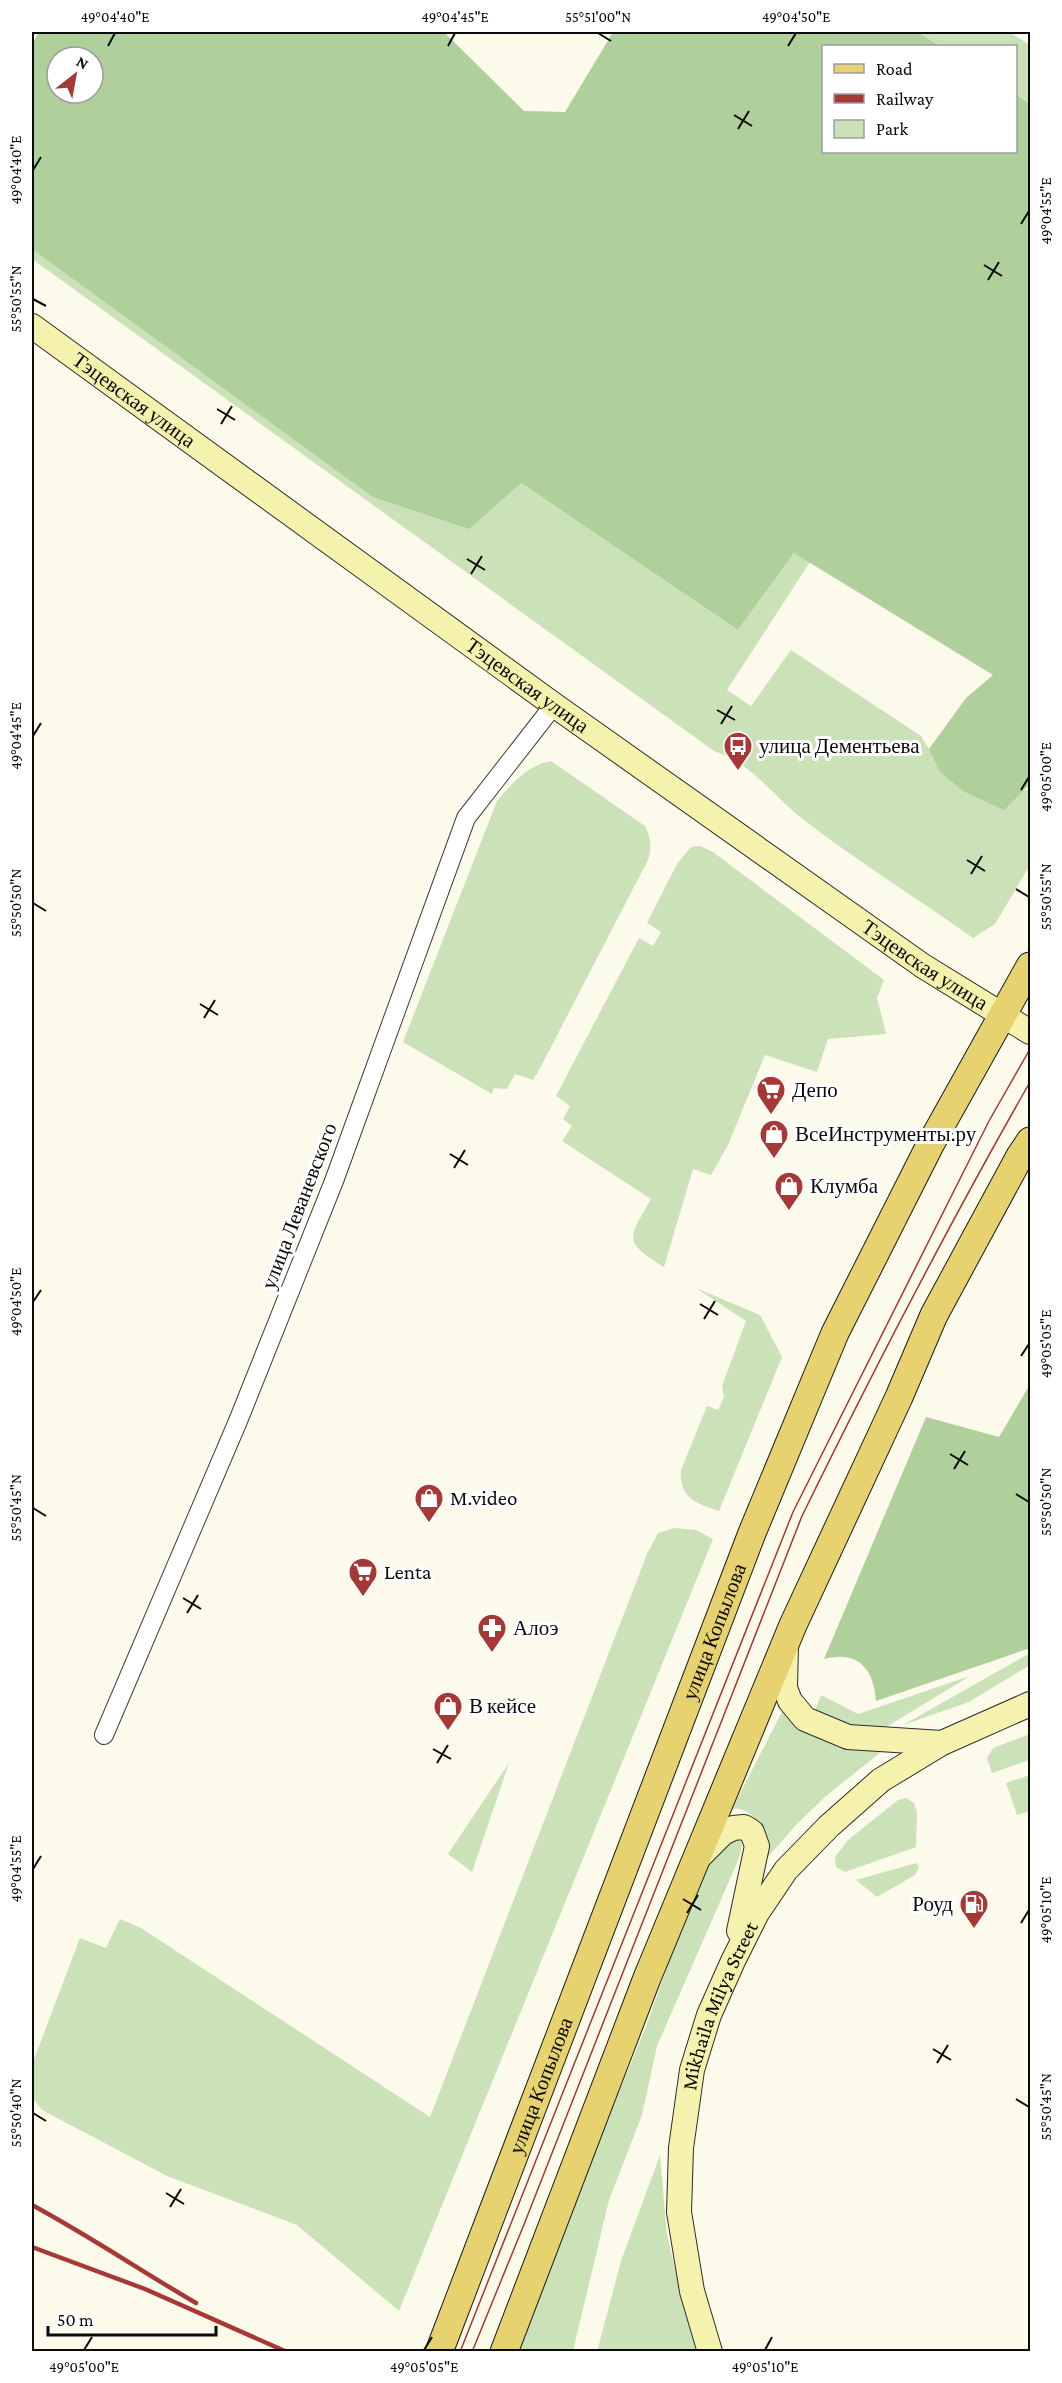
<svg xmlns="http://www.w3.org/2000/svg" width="1062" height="2383" viewBox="0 0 1062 2383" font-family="'Crimson Pro',serif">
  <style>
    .green { fill: #cbe2b9 }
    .forest { fill: #afd09a; fill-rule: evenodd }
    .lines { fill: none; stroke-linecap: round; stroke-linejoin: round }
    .street-casing { stroke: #3d3d3d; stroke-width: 20 }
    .secondary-casing { stroke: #2c2c2c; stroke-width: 26 }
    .primary-casing { stroke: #1b1b1b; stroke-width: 29 }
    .street { stroke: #fff; stroke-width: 18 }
    .secondary { stroke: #f4f2ad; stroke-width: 24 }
    .primary { stroke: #e7d270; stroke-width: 27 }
    .tram { stroke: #a73835; stroke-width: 1.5 }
    .rail { stroke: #a73835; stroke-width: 4.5 }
    .ticks { fill: none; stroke: #0a0a0a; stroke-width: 2 }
    .labels { text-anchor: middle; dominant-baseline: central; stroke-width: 6; stroke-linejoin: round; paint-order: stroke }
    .street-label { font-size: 21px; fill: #0a0a0a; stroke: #fff }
    .poi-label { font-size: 21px; fill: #0a0a0a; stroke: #fff; text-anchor: start }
    .neatline { fill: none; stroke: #0a0a0a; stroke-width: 2 }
    .ticks-label { font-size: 15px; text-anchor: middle; fill: #0a0a0a }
  </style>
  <rect width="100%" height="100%" fill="#fcfaea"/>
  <!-- green -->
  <g class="green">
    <polygon points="917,32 1009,32 1030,45 1030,103 1016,94 1016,46 940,46"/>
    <path d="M32,140l489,343 217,147 56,-77 16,9 -83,128 24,16 40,-56 130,86 8,13 98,42 3,-7v81l-35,59 -22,14c-56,-40 -115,-76 -169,-118 -30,-23 -52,-57 -90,-69l-682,-492z"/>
    <path d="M551,761l94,65c6,13 7,21 3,34l-110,212 -5,8 -18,-6 -8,15 -13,-1 -2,6 -89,-52 94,-241c14,-17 31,-36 54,-40z"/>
    <path d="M700,846l13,6 171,128 -7,18 9,36 -58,5 -11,33 -52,-17 -37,90 -17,30 -18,-6 -29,98c-44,-26 -34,-30 -13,-68l-89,-58 10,-15 -9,-7 7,-13 -14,-10 83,-158 14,8 8,-14 -14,-9 30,-59 14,-17z"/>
    <path d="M696,1288l64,27 22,42 -63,154c-24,-8 -40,-13 -38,-41l26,-64 11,4 6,-13 -2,-11 24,-65z"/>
    <polygon points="674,1528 696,1530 713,1539 399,2311 297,2225 167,2176 42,2110 32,2097 33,2062 80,1938 106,1948 120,1919 141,1928 430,2117 647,1554 658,1533"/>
    <polygon points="1030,1653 1030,1665 969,1702 903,1725"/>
    <polygon points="970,1676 878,1732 843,1729 814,1713 821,1695 858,1714"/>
    <path d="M785,1706l102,41 -62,50 -29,28 -42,48 4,-51c-7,-8 -14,-15 -26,-13z"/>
    <polygon points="1030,1734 1030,1760 992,1773 987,1758 993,1748"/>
    <polygon points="509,1763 472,1872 448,1854"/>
    <polygon points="1030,1775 1030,1811 1017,1815 1006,1783"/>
    <polygon points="906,1798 914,1803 917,1813 916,1847 845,1872 836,1867 835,1857 848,1840 898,1800"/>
    <polygon points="734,1837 742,1842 740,1856 657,2046 642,2115 609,2200 573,2351 514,2352 648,2021 701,1871"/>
    <polygon points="916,1863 919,1867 915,1875 877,1897 856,1880"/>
    <polygon points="660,2155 667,2235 686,2314 698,2351 597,2352 621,2261"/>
  </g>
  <!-- forest -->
  <g class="forest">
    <path d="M39,32h405l80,79 41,1 48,-80h304l23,14h-116v106h192v-58l14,10v680l-26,26 -41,-19 -23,-19 -11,-23 37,-51 27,-23 -199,-122 -56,77 -217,-147 -52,46 -96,-32 -341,-248v-205zM57,57h36v36h-36z"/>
    <path d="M1029,1386h1v262l-154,53c-2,-33 -19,-51 -52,-42l102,-242 73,20z"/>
  </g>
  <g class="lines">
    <!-- street casing -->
    <g class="street-casing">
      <polyline id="street" points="104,1735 238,1421 334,1181 466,818 554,705"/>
    </g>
    <!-- secondary casing -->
    <g class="secondary-casing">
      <g id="secondary">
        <path id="s1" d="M32,326l522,379 369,261 107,66"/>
        <polyline points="786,1646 785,1688 790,1701 805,1719 848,1737 942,1743"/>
        <polyline points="698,1858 723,1833 733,1828 744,1827 752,1832 757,1846 739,1931"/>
        <path id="s2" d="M710,2352l-18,-61 -13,-79 2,-64 11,-78 17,-55 24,-54 24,-48 29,-43 43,-44 52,-46 61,-37 88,-39"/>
      </g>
    </g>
    <!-- primary casing -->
    <g class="primary-casing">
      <g id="primary">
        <path id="s3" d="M439,2352l313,-819 83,-200 95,-188 100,-179"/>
        <polyline points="504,2352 647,1978 793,1625 899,1397 934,1315 1020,1156 1030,1141"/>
      </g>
    </g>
    <!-- street -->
    <use href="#street" class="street"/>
    <!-- secondary -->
    <use href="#secondary" class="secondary"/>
    <!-- primary -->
    <use href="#primary" class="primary"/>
    <!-- tram -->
    <g class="tram">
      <polyline points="460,2352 793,1512 989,1121 1030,1049"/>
      <path d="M472,2352l53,-130 277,-706c72,-147 147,-292 228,-434"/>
    </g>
    <!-- rail -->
    <g class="rail">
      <path d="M32,2205c56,30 109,66 164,98"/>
      <polyline points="32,2247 145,2289 287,2352"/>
    </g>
  </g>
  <!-- ticks -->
  <path class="ticks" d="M598,33l13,8M108,46l7,-13M448,46l7,-13M788,46l8,-13M734,115l18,11M738,129l11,-18M33,170l8,-13M1021,224l8,-13M984,265l18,11M988,280l11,-18M33,299l13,7M217,409l18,11M221,424l11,-18M467,559l18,11M471,574l11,-18M717,710l18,10M721,724l11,-18M33,736l8,-13M1021,790l8,-13M967,860l18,11M971,874l11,-18M1016,889l13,8M33,903l13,8M200,1004l18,11M204,1018l11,-18M450,1154l18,11M454,1168l11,-18M33,1302l8,-12M700,1304l18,11M704,1319l11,-18M1021,1356l8,-12M950,1454l18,11M954,1469l11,-18M1016,1494l13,8M33,1508l13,8M183,1598l18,11M187,1613l11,-18M433,1749l18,10M437,1763l11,-18M33,1869l8,-13M683,1899l18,11M687,1913l11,-18M1021,1923l8,-13M933,2049l18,11M937,2063l11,-18M1016,2099l13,8M33,2113l13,8M166,2193l18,11M170,2207l11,-18M84,2350l8,-13M424,2350l8,-13M765,2350l7,-13"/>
  <!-- icons -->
  <defs>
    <g id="bus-pin" transform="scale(1.5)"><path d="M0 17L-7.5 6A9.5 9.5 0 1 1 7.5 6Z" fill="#a73835" stroke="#fff"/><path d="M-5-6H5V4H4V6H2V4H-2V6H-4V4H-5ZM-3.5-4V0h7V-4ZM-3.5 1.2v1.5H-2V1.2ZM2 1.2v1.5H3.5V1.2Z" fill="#fff"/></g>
    <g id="supermarket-pin" transform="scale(1.5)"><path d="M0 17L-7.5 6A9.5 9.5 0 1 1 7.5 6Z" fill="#a73835" stroke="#fff"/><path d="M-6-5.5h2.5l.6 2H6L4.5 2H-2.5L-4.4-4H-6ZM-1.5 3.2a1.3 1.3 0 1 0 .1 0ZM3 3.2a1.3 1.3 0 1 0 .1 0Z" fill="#fff"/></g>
    <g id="shop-pin" transform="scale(1.5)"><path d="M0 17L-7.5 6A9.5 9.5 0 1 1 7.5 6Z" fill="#a73835" stroke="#fff"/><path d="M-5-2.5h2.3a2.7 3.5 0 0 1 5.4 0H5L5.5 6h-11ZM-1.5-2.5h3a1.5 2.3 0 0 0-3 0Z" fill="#fff"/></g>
    <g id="pharmacy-pin" transform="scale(1.5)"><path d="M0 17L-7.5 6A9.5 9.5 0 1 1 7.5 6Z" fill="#a73835" stroke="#fff"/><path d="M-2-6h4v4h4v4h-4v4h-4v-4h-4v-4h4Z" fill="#fff"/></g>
    <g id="fuel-pin" transform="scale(1.5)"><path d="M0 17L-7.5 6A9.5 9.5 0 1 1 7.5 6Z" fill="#a73835" stroke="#fff"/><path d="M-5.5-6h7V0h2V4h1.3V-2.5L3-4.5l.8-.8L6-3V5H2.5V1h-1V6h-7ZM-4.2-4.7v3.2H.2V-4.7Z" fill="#fff"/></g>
  </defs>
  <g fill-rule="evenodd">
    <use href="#bus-pin" x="738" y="746"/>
    <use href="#supermarket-pin" x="771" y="1090"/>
    <use href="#shop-pin" x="774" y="1134"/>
    <use href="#shop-pin" x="789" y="1186"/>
    <use href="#shop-pin" x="429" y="1498"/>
    <use href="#supermarket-pin" x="363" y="1572"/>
    <use href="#pharmacy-pin" x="492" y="1628"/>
    <use href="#shop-pin" x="448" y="1706"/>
    <use href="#fuel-pin" x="974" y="1904"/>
  </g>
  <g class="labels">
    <!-- street labels -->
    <g class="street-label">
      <text stroke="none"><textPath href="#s1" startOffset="126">Тэцевская улица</textPath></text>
      <text stroke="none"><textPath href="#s1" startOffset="612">Тэцевская улица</textPath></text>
      <text stroke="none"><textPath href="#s1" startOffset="1098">Тэцевская улица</textPath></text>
      <text transform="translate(299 1206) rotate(-69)">улица Леваневского</text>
      <text stroke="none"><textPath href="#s3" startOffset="771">улица Копылова</textPath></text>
      <text stroke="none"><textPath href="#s2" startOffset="356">Mikhaila Milya Street</textPath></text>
      <text stroke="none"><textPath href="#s3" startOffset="285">улица Копылова</textPath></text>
    </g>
    <!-- poi labels -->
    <g class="poi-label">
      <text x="759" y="746">улица Дементьева</text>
      <text x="792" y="1090">Депо</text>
      <text x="795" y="1134">ВсеИнструменты.ру</text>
      <text x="810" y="1186">Клумба</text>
      <text x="450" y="1498">M.video</text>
      <text x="384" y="1572">Lenta</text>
      <text x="513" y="1628">Алоэ</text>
      <text x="469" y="1706">В кейсе</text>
      <text x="953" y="1904" text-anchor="end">Роуд</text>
    </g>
  </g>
  <!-- border -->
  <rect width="1062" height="2383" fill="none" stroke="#ffffff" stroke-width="66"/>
  <!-- legend -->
  <rect x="822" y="45" width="195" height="108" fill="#ffffff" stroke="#9d9d9d" stroke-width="1.5"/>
  <rect x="834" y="64" width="30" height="9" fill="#e7d270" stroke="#9d9d9d" stroke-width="1.5"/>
  <text x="876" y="75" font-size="18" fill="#0a0a0a">Road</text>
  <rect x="834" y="94" width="30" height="9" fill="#a73835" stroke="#9d9d9d" stroke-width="1.5"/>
  <text x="876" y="105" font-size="18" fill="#0a0a0a">Railway</text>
  <rect x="834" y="120" width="30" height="18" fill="#cbe2b9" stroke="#9d9d9d" stroke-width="1.5"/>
  <text x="876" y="135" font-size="18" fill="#0a0a0a">Park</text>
  <!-- north arrow -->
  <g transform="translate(75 75) rotate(31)"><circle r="28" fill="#ffffff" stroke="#9d9d9d" stroke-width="1.5"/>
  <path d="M0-4.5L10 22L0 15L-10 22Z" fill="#a73835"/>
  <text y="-9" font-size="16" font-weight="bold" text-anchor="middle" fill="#0a0a0a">N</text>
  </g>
  <!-- scale -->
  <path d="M48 2326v9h168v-9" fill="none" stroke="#0a0a0a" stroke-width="3"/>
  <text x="57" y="2326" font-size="18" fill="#0a0a0a" stroke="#ffffff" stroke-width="4.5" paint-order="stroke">50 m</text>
  <rect x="33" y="33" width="996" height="2317" class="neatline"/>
  <g class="ticks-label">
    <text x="115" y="22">49°04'40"E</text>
    <text x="455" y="22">49°04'45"E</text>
    <text x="598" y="22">55°51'00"N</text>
    <text x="796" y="22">49°04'50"E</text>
    <text transform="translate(16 170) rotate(-90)" y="5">49°04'40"E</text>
    <text transform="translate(1046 211) rotate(-90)" y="5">49°04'55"E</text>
    <text transform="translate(16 299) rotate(-90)" y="5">55°50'55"N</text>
    <text transform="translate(16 736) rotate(-90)" y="5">49°04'45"E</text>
    <text transform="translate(1046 777) rotate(-90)" y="5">49°05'00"E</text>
    <text transform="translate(1046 897) rotate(-90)" y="5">55°50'55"N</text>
    <text transform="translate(16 903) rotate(-90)" y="5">55°50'50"N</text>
    <text transform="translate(16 1302) rotate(-90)" y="5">49°04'50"E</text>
    <text transform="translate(1046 1344) rotate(-90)" y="5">49°05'05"E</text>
    <text transform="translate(1046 1502) rotate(-90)" y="5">55°50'50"N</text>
    <text transform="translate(16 1508) rotate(-90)" y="5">55°50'45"N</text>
    <text transform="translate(16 1869) rotate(-90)" y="5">49°04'55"E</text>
    <text transform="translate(1046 1910) rotate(-90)" y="5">49°05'10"E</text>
    <text transform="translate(1046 2107) rotate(-90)" y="5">55°50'45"N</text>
    <text transform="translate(16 2113) rotate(-90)" y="5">55°50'40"N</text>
    <text x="84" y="2372">49°05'00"E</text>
    <text x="424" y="2372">49°05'05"E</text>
    <text x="765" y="2372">49°05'10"E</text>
  </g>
</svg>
